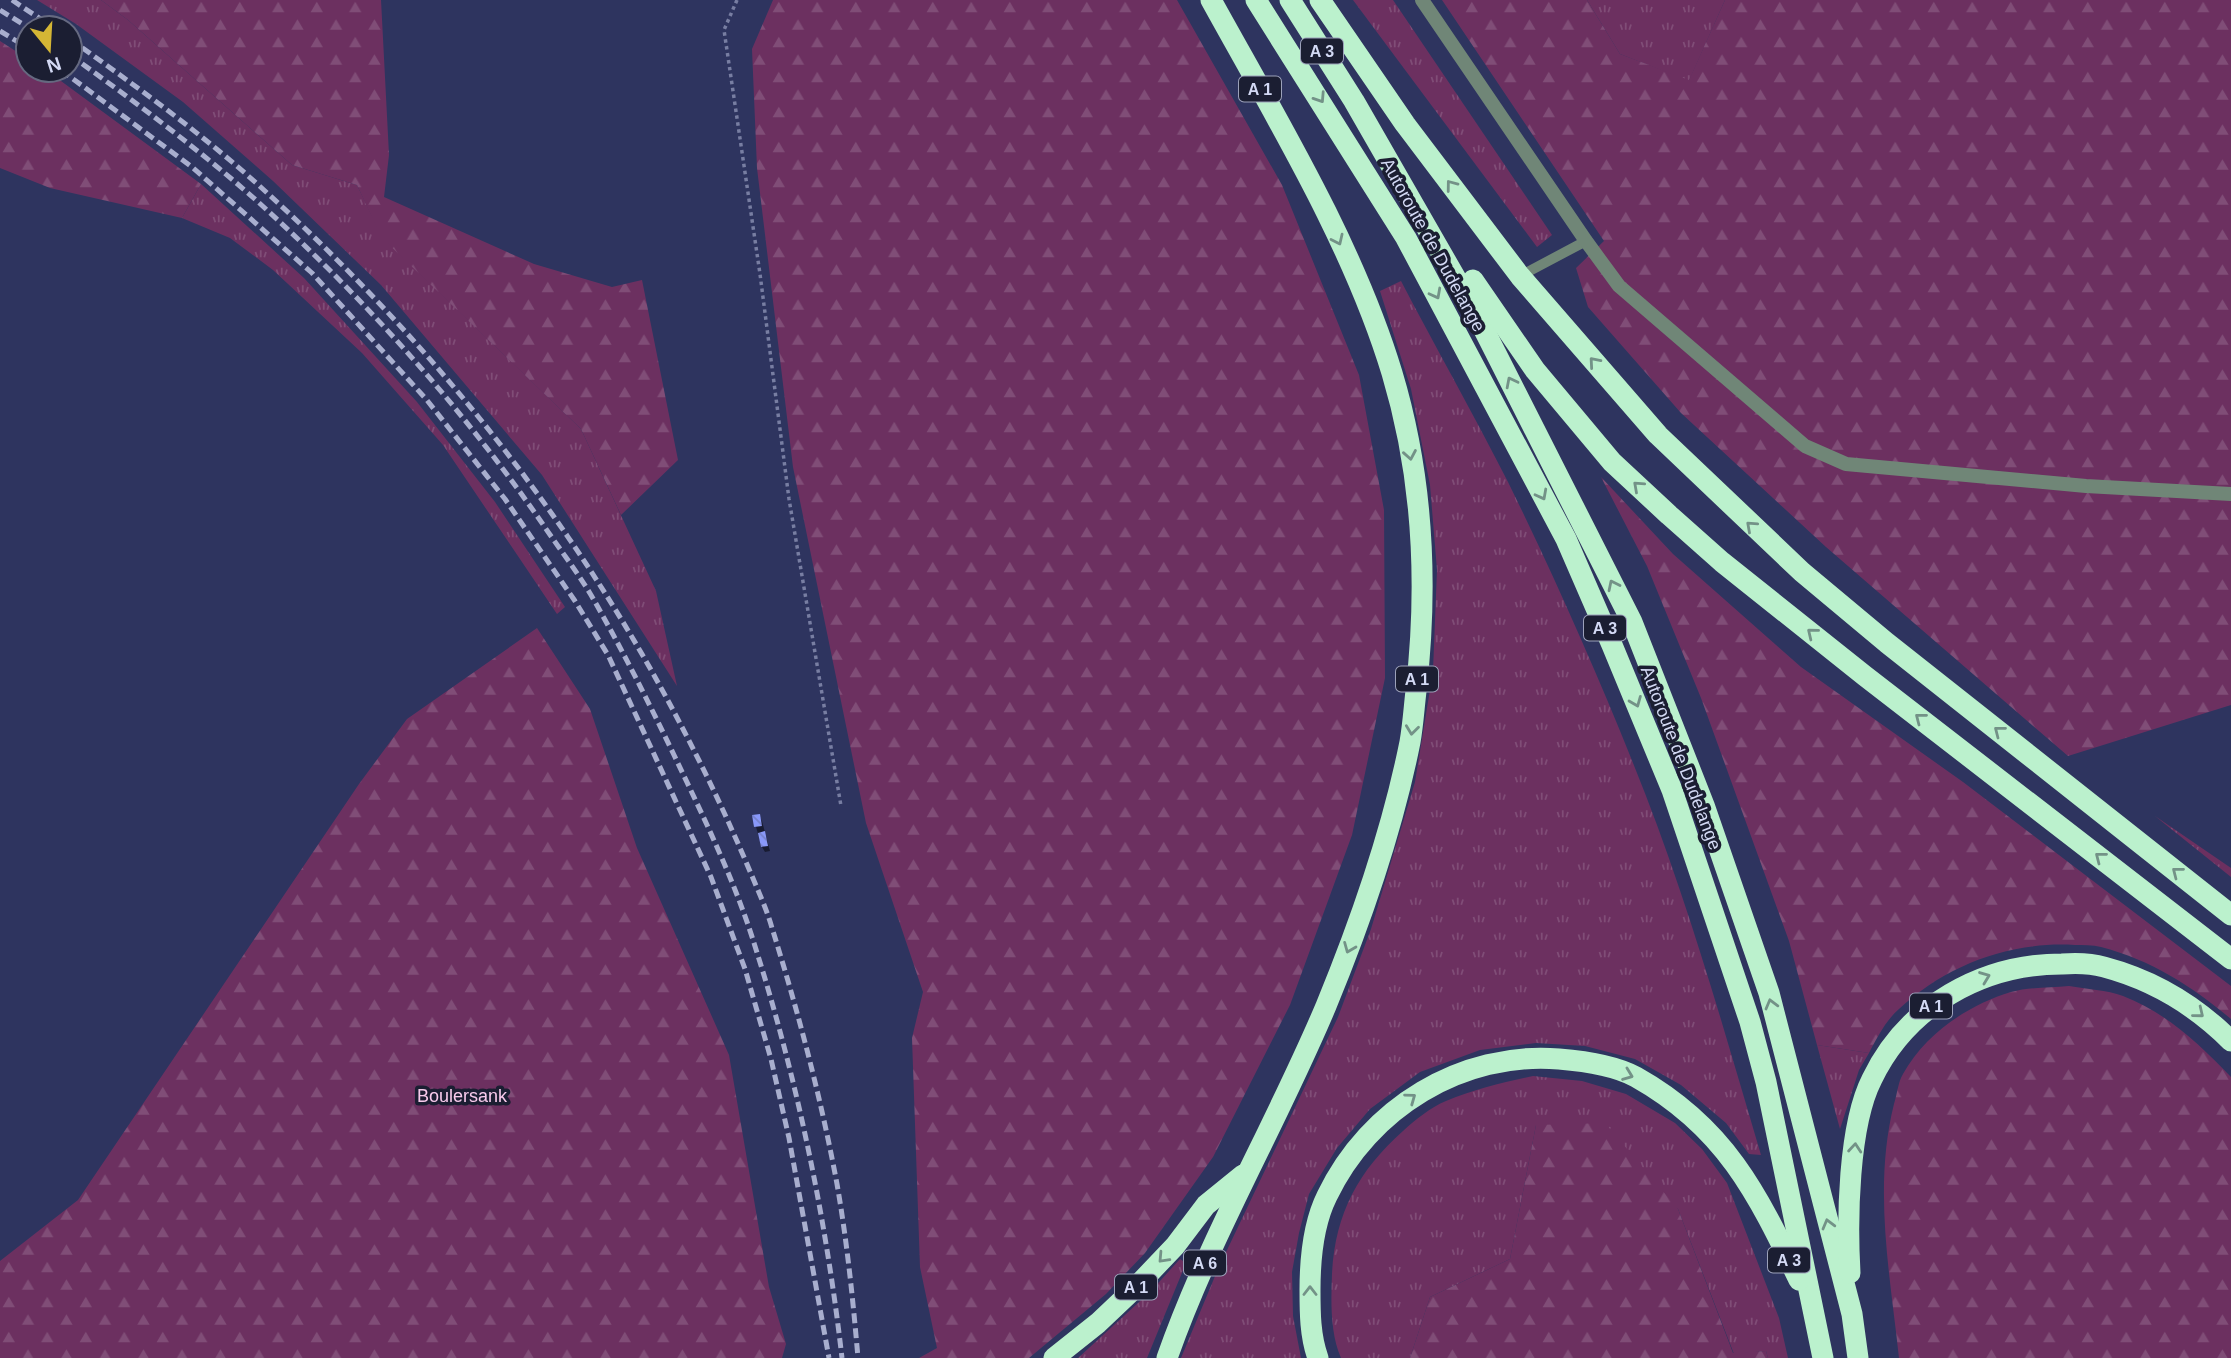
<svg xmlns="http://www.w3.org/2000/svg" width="2231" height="1358" viewBox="0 0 2231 1358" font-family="Arial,sans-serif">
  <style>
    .grass { fill: url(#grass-tufts) }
    .forest { fill: url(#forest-firs) }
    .shadow { fill: #0007 }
    .building { fill: url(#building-back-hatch) }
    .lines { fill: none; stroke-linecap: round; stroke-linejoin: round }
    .path { stroke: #787ea2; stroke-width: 3.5; stroke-dasharray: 3.5 3.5; stroke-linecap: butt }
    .lane { stroke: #708677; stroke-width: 10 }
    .street { stroke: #708677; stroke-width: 14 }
    .highway { stroke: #bbf1cd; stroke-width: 21 }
    .rail { stroke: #a8aece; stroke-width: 5; stroke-dasharray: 10 5; stroke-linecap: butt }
    .oneway { stroke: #739287 }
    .labels { text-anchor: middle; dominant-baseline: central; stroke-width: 7; stroke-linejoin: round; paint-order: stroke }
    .shield { fill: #1b1e32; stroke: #9ca1ba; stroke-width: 2 }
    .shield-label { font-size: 16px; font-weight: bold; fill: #d3d9f4 }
    .street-label { font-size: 18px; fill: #d3d9f4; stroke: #1b1e32 }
    .park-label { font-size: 18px; fill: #f8caec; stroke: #1b1e32 }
  </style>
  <defs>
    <pattern id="grass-tufts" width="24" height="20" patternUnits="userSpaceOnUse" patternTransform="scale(1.75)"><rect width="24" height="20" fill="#6c3060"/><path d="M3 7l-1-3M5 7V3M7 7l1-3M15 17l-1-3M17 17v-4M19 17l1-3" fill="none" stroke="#804d77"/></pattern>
    <pattern id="forest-firs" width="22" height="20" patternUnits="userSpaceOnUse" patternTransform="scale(1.75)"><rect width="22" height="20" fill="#6c3060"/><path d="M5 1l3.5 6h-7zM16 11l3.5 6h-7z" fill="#804d77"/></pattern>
    <pattern id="building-back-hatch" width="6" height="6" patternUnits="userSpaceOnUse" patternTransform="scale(1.75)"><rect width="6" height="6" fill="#8998f9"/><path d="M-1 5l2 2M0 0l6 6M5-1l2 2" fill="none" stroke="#7682cd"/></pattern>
  </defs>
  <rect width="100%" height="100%" fill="#2e345f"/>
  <!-- grass -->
  <g class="grass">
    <polygon points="37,0 101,0 128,20 292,165 357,185 382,237 581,429 656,591 677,686 542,475 381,285 273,181 183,102 76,24"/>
    <polygon points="1353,0 1393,0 1552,235 1537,247"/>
    <polygon points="1587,0 1725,0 1689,81 1620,54"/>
    <polygon points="201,184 304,278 417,402 495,502 565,607 557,614 443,445 362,353 273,270 230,238 182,218"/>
    <path d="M1401,281c35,67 73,134 107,201 45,92 87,186 125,281 52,128 89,260 128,392l-12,-1 -23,-31 -45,-38 -46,-26 -50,-13 -49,-3 -56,7 -60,22 -50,37 -33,39 -28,46 -10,39 -7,39 1,44 8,42h-120l37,-89 120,-252 33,-88 44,-147 18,-111 4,-101 -7,-85 -19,-96 -31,-98z"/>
    <polygon points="2155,816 2231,868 2231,877"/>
    <polygon points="1817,1045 1869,1053 1859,1070 1840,1129"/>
    <path d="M1533,1076l49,5 44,13 49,29 27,26 25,34 52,135 9,40h-20l-2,-7 -32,3 -56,-145 -142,-84 -26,134 -80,38 -20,61h-69c-11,-25 -10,-57 -9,-84 3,-60 26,-103 71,-143 12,-11 28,-24 43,-30 29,-12 58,-19 87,-25z"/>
    <polygon points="1180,1259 1186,1263 1147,1358 1078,1358 1150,1292"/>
  </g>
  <!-- forest -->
  <g class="forest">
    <polygon points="101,0 381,0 389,155 384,197 534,264 612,287 642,280 678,460 621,515 581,429 381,237 357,185 292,165 128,20"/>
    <polygon points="773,0 1177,0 1282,185 1359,375 1384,510 1385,678 1352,835 1290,1005 1213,1157 1145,1253 1106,1294 1029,1358 919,1358 937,1348 920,1267 912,1038 923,992 866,823 793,467 757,168 752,49"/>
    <polygon points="1442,0 1587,0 1620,54 1689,80 1725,0 2231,0 2231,705 2068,756 1826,547 1681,413 1588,307 1576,268 1604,241"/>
    <polygon points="0,41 28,59 28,70 46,70 201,184 182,218 50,188 0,168"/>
    <path d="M1601,477l72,77 128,113 162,115 268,204v33c-39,-33 -80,-59 -130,-72 -8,-2 -18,-2 -26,-2 -65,-4 -129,20 -176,64 -13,11 -22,29 -30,44l-52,-8 -28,-104 -88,-243 -54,-132z"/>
    <polygon points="537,628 590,709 637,848 729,1055 769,1287 786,1344 782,1358 0,1358 0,1261 78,1200 359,784 407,719"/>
    <path d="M2069,986c17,3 38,4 54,10 44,17 76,48 108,81v281h-332c-9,-84 -26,-170 -5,-254 3,-9 4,-22 9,-30 22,-40 65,-69 108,-82 18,-5 39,-4 58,-6z"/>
    <polygon points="1605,1123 1678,1209 1733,1353 1766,1351 1768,1358 1410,1358 1430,1297 1510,1259 1536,1125"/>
  </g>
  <!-- shadow -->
  <polygon class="shadow" points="759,816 762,821 770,851 765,852 762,847 756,827"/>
  <!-- building -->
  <g class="building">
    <polygon points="760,814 762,826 754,827 752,815"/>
    <polygon points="765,831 768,846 761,847 758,833"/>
  </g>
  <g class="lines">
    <!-- path -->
    <polyline class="path" points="737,0 724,30 760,274 789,499 841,806"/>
    <!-- lane -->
    <polyline class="lane" points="1520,276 1586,241"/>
    <!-- street -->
    <polyline class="street" points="1422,0 1586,241 1619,286 1805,446 1846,464 2086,486 2231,494"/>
    <!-- highway -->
    <g class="highway">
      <polyline points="1256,0 1406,238 1566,539 1612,645 1672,790 1750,1022 1766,1082 1823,1358"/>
      <polyline points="1290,0 1354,101 1474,310 1632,622 1704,805 1769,993 1852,1314 1858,1358"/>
      <polyline points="1320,0 1405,124 1520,276 1658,435 1802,572 1887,643 2231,915"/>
      <polyline points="1473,280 1535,370 1612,462 1669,515 1722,562 1865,676 2231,959"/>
      <path d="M1850,1273c-3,-52 -2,-147 22,-194 35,-73 110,-115 190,-115 13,-1 28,-1 42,3 49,13 91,38 127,74"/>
      <polyline points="1054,1358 1098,1323 1136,1287 1175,1246 1206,1205 1243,1175"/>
      <path d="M1167,1358c43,-122 109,-233 159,-352 35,-85 66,-174 84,-264 3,-17 4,-34 6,-51 12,-105 7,-215 -24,-318 -39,-129 -116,-255 -181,-373"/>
      <path d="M1318,1358c-8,-22 -8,-46 -8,-68 0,-31 3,-66 17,-94 42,-88 135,-145 232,-137 25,2 55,6 77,18 89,50 121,116 163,203"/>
    </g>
    <!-- rail -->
    <g class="rail">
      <polyline points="12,0 54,28"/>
      <polyline points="0,10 29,28"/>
      <polyline points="0,31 28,48"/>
      <path d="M70,39c67,48 134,96 195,152 170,155 314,336 419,540 25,48 47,95 68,145 7,17 15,34 20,52 26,83 49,170 65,256 10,57 16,116 21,174"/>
      <path d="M70,55c64,46 127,93 186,145 107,97 204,205 286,323 16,24 34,47 49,72 30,52 57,106 83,160 29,61 60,124 80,188 43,135 72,275 88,415"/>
      <polyline points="61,70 192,167 312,273 426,399 505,499 575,601 608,655 711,877 745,969 771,1059 789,1138 829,1358"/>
    </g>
  </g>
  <!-- one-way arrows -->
  <defs><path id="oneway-chevron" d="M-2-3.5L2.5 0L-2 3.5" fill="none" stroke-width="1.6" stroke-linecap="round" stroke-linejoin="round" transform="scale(1.75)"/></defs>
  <g class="oneway">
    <use href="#oneway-chevron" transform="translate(1320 98) rotate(57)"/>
    <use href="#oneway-chevron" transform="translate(1451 185) rotate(-127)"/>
    <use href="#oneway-chevron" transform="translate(1338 240) rotate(65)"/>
    <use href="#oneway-chevron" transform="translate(1436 294) rotate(62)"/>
    <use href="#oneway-chevron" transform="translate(1594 362) rotate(-131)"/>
    <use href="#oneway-chevron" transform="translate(1511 382) rotate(-117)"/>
    <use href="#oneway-chevron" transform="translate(1410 455) rotate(80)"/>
    <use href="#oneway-chevron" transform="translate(1638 486) rotate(-138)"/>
    <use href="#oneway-chevron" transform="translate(1542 495) rotate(62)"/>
    <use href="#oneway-chevron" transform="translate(1751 526) rotate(-138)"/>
    <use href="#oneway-chevron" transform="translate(1613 585) rotate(-116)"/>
    <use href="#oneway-chevron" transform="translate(1812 633) rotate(-141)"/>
    <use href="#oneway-chevron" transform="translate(1636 702) rotate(68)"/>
    <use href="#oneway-chevron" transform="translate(1920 718) rotate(-142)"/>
    <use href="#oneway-chevron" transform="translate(1412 730) rotate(97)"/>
    <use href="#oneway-chevron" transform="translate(1999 731) rotate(-142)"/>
    <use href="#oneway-chevron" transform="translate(2100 857) rotate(-142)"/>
    <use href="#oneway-chevron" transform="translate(2177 872) rotate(-142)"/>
    <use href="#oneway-chevron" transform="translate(1349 948) rotate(112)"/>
    <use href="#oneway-chevron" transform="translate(1985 977) rotate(-21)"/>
    <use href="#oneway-chevron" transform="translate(1771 1004) rotate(-105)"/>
    <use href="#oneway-chevron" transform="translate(2199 1013) rotate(39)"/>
    <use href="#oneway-chevron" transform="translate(1628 1075) rotate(21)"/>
    <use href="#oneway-chevron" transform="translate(1411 1098) rotate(-36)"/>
    <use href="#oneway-chevron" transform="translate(1855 1148) rotate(-85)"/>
    <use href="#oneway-chevron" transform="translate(1828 1224) rotate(-105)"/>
    <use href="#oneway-chevron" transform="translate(1163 1258) rotate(133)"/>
    <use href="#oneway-chevron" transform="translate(1310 1291) rotate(-90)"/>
  </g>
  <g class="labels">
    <!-- shield labels -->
    <g class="shield">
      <rect x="1301" y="38.5" width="42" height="25" rx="5"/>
      <rect x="1239" y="76.5" width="42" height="25" rx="5"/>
      <rect x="1584" y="615.5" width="42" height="25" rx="5"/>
      <rect x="1396" y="666.5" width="42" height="25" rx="5"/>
      <rect x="1910" y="993.5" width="42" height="25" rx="5"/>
      <rect x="1768" y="1247.5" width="42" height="25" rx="5"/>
      <rect x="1184" y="1250.5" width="42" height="25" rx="5"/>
      <rect x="1115" y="1274.5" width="42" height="25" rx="5"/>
    </g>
    <g class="shield-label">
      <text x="1322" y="51">A 3</text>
      <text x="1260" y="89">A 1</text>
      <text x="1605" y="628">A 3</text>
      <text x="1417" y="679">A 1</text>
      <text x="1931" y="1006">A 1</text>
      <text x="1789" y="1260">A 3</text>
      <text x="1205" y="1263">A 6</text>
      <text x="1136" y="1287">A 1</text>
    </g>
    <!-- street labels -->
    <g class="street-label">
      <text transform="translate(1433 245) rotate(61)">Autoroute de Dudelange</text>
      <text transform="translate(1681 758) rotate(69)">Autoroute de Dudelange</text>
    </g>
    <!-- park labels -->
    <g class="park-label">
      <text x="462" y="1096">Boulersank</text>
    </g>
  </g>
  <!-- north arrow -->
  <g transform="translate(49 49) rotate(162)"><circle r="33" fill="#1b1e32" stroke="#656980" stroke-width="2"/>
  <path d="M0-5L12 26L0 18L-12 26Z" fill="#d4b635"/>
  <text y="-10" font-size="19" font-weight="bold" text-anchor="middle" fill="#d3d9f4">N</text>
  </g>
</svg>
